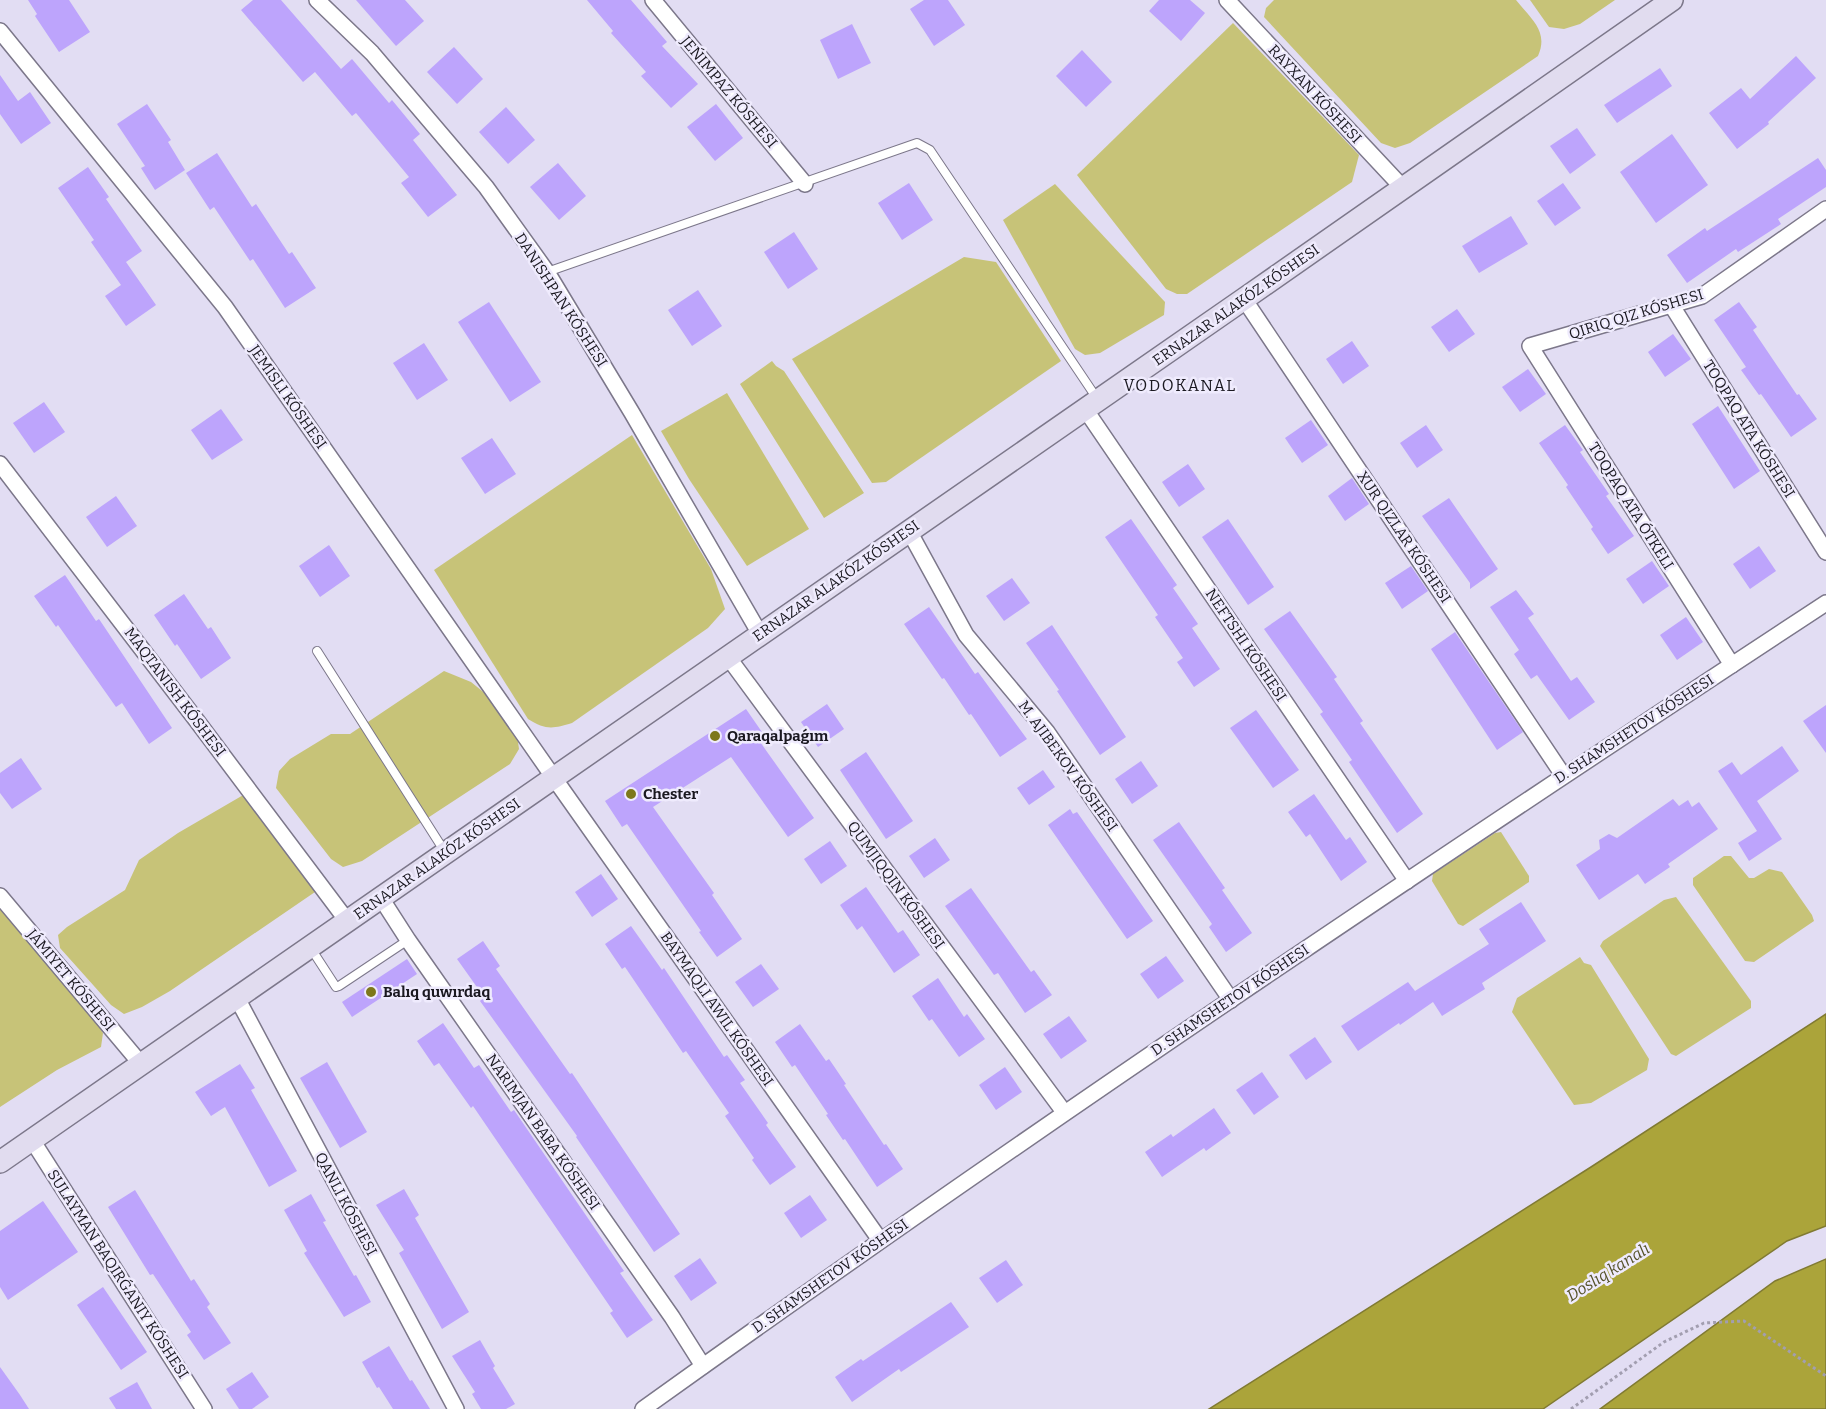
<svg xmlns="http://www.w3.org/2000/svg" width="1826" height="1409" viewBox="0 0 1826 1409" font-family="Bitter,serif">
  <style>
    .green { fill: #c7c378 }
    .water { fill: #aba43a; stroke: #807a32; stroke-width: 1.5 }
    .building { fill: #bda4fc }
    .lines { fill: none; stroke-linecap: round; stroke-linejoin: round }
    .service-casing { stroke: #7c778a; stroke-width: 10 }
    .minor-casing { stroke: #7c778a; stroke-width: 18 }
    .secondary-casing { stroke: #7c778a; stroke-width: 24 }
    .path { stroke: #a29eb0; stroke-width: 3; stroke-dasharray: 3 3; stroke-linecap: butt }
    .service { stroke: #fff; stroke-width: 8 }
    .minor { stroke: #fff; stroke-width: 15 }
    .secondary { stroke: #e1dcef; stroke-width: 21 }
    .poi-dot { fill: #7d771b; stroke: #efebfd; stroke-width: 2 }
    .labels { text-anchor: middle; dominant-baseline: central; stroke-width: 5; stroke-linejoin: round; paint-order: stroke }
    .street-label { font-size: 15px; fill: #1a1820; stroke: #efebfd }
    .poi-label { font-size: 15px; font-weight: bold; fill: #1a1820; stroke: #efebfd; text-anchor: start }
    .neighbourhood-label { font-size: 16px; letter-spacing: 1.5px; fill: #1a1820; stroke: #efebfd }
    .water-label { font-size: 16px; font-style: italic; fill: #545127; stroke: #efebfd }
  </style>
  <rect width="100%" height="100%" fill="#e2ddf3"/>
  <!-- green -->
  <g class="green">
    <path d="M1274,0h242c15,19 33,31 22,56l-128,87 -15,5 -14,-5 -117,-126 2,-9z"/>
    <polygon points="1530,0 1615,0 1580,24 1564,29 1549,27"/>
    <polygon points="1233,23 1359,155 1352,182 1187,294 1177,294 1166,289 1077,175"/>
    <polygon points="1055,184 1165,302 1164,315 1100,353 1085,355 1075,349 1003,220"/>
    <polygon points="964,257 996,262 1061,361 886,482 872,483 792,359"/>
    <polygon points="772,361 776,366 784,371 864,493 824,518 740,384"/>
    <polygon points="727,393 809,529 747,566 689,479 661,431"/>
    <path d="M632,435l79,134 14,40 -17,19 -136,95c-19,6 -27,7 -44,-4l-94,-149z"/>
    <polygon points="444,671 471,682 492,699 517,735 519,749 510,764 362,861 343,867 331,859 276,788 279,771 290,759 331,734 350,734"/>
    <polygon points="245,794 307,876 315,892 170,991 142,1007 124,1014 111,1005 60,948 58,935 67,927 125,890 139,860 178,833"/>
    <polygon points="1501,832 1529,876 1529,882 1463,926 1458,924 1432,881 1433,874 1495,833"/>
    <polygon points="1724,856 1731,856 1749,878 1754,878 1769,869 1782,872 1812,915 1814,921 1754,962 1745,961 1693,885 1693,878"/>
    <polygon points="1676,897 1751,1001 1751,1008 1676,1056 1671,1054 1600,946 1603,941 1664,900"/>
    <polygon points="0,904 92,1016 103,1033 101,1047 57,1070 0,1107"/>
    <polygon points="1580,957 1584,963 1591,965 1649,1059 1647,1070 1591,1103 1574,1105 1512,1012 1517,998"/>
  </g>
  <!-- water -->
  <g class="water">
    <polygon points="1826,1014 1826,1226 1787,1241 1543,1409 1209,1409 1591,1167"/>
    <polygon points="1826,1259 1826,1409 1600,1409 1775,1281"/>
  </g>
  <!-- building -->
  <g class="building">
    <polygon points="28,0 69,0 90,32 59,52 35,16 37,14"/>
    <polygon points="253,0 281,0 341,69 352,59 389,103 392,100 420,134 413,140 457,195 428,217 401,183 409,177 356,113 352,116 315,72 303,82 241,10"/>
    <polygon points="356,0 405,0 424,21 396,46"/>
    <polygon points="587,0 631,0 667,42 662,46 698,84 671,108 641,76 646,72 611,33 613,31"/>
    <polygon points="924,0 948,0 965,25 934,46 910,9"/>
    <polygon points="1159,0 1190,0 1205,13 1181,41 1149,11"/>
    <polygon points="852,24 871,63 838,79 820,40"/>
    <polygon points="454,47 483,79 457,104 427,72"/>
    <polygon points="1082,50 1112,82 1086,107 1056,76"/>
    <polygon points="1796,56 1816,78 1768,122 1769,124 1737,149 1709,113 1741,88 1750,99"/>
    <polygon points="1660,68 1672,86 1617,123 1604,105"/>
    <polygon points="0,75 18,101 30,92 51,123 21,144 0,114"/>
    <polygon points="147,104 171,140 168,142 185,170 155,190 141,168 145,166 117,124"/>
    <polygon points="716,104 743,138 715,161 687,127"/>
    <polygon points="506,107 535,140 508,164 479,132"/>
    <polygon points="1577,128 1596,155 1570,174 1550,146"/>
    <polygon points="1672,134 1708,185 1656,223 1620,172"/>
    <polygon points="217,153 252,207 256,204 289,254 292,252 316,288 285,308 253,259 250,261 214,207 210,210 186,173"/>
    <polygon points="1818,158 1826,170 1826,187 1778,219 1781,224 1738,252 1736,249 1687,283 1667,255 1705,228 1707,231"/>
    <polygon points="558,163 586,196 559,220 530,187"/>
    <polygon points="88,167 109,197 106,199 142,251 126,262 156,305 126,326 105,296 121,285 91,242 94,240 58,188"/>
    <polygon points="909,183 933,220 902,240 878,203"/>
    <polygon points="1563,183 1581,208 1555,226 1537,201"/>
    <polygon points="1511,216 1528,244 1479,273 1462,246"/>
    <polygon points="794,232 818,269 788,289 764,252"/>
    <polygon points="698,290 722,326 692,346 668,310"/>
    <polygon points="489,302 541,382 510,402 458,322"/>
    <polygon points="1739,302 1757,327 1753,330 1797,395 1799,394 1817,419 1791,437 1761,394 1759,395 1741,370 1746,367 1714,320"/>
    <polygon points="1457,309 1475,334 1449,352 1431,327"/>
    <polygon points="1673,334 1691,359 1665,377 1648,352"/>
    <polygon points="1352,341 1369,366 1343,384 1326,359"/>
    <polygon points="424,343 448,380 417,400 393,363"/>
    <polygon points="1528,369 1546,394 1520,412 1502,387"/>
    <polygon points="44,402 65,432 34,453 13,423"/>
    <polygon points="1718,406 1760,471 1734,489 1692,424"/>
    <polygon points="221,409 243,440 212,460 191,430"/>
    <polygon points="1311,420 1328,445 1302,463 1285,438"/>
    <polygon points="1426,425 1443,450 1417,468 1400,443"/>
    <polygon points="1565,425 1583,450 1580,452 1609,494 1606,496 1634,536 1608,554 1591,529 1593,527 1566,487 1568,485 1539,443"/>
    <polygon points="492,438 516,474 485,494 461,458"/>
    <polygon points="1188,464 1205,489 1179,507 1162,482"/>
    <polygon points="1352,478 1369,504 1345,521 1328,496"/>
    <polygon points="116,496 137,526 107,547 86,517"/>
    <polygon points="1449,498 1498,569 1470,589 1470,583 1422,516"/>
    <polygon points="1131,519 1177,585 1173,588 1198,624 1192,628 1220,669 1194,687 1177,662 1183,658 1155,617 1158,615 1105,537"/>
    <polygon points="1228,519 1274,587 1248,605 1202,537"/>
    <polygon points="329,545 350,576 320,597 299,566"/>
    <polygon points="1759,546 1776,571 1750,589 1733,564"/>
    <polygon points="1652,561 1669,586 1643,604 1626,579"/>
    <polygon points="1411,566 1428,591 1402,609 1385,583"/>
    <polygon points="65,575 96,621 99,619 172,728 149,744 122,703 116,707 58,625 56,627 34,596"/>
    <polygon points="1012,578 1030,603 1004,621 986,596"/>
    <polygon points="1516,590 1534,614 1528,618 1571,681 1577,677 1595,702 1569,720 1537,675 1531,679 1514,654 1519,650 1490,607"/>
    <polygon points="184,594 208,629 211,627 231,658 201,679 177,644 175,646 154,615"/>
    <polygon points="929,607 975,674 978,672 1027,739 1000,757 971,714 969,715 944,678 942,679 904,624"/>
    <polygon points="1290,611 1337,677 1334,679 1363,721 1360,723 1423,814 1397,833 1349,762 1352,760 1320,714 1323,712 1264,629"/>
    <polygon points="1686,617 1703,642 1677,660 1660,635"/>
    <polygon points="1052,625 1126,737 1100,755 1057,691 1059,690 1026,643"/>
    <polygon points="1455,632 1523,732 1497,750 1431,649"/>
    <polygon points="827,704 844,729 818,747 801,722"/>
    <polygon points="1826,705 1826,753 1803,721"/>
    <polygon points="746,709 764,735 758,739 814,818 788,837 731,757 653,807 714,893 712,895 742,939 717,957 699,932 701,931 627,824 622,827 605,801"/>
    <polygon points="1256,710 1299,770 1273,788 1230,728"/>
    <polygon points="1782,746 1799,771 1757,801 1782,839 1749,861 1738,843 1757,831 1718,771 1732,762 1741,775"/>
    <polygon points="866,752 913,821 886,839 840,770"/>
    <polygon points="21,758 42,789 12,809 0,793 0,773"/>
    <polygon points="1141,761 1158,786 1132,804 1115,779"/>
    <polygon points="1043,770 1055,787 1029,805 1017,788"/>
    <polygon points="1314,794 1346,840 1350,837 1367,862 1341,881 1310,834 1306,837 1288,812"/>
    <polygon points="1673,799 1679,806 1688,800 1692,807 1699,802 1718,829 1668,864 1670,867 1645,884 1638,874 1599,900 1576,865 1600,849 1599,840 1609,834 1617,838"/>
    <polygon points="1070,809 1073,814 1077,812 1153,921 1127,939 1048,825"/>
    <polygon points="1179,822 1225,888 1222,890 1252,933 1226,952 1209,927 1212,924 1153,840"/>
    <polygon points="935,838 950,860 924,878 909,856"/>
    <polygon points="830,841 847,866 821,884 804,859"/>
    <polygon points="601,874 618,899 592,917 575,892"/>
    <polygon points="866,887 898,933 903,930 920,955 894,973 862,926 857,930 840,905"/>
    <polygon points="971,888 1031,972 1034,970 1052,995 1025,1013 998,973 994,975 945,906"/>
    <polygon points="1521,902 1546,941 1482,983 1485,989 1442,1016 1433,1002 1400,1025 1399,1023 1358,1051 1341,1026 1408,982 1415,991 1489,944 1479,929"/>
    <polygon points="631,926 662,970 664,968 724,1057 727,1055 745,1080 740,1083 768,1123 766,1125 796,1167 770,1185 752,1160 754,1158 725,1116 729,1113 686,1051 683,1053 625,967 622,969 605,944"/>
    <polygon points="483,941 500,966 496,969 570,1074 572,1073 680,1234 654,1252 576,1137 577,1136 480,1001 484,997 457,959"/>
    <polygon points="1166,956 1184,981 1158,999 1140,974"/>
    <polygon points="407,959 417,974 352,1017 342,1002"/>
    <polygon points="761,964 779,989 753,1007 735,982"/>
    <polygon points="938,978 964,1017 967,1014 985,1039 959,1057 932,1019 929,1021 912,996"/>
    <polygon points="1069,1016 1087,1041 1061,1059 1043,1034"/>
    <polygon points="443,1023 474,1068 479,1065 511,1112 514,1110 624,1271 620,1273 653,1320 627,1338 610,1313 613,1311 473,1106 471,1108 439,1063 434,1066 417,1041"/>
    <polygon points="800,1024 826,1061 829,1059 846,1084 844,1085 884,1145 886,1144 903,1169 877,1187 845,1139 843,1140 826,1115 828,1114 795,1065 792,1067 775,1042"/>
    <polygon points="1315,1037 1332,1062 1306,1080 1289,1055"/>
    <polygon points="327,1062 367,1132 340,1148 300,1078"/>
    <polygon points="240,1064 255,1088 251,1090 297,1171 269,1187 225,1107 211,1116 195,1092"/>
    <polygon points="1005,1067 1022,1092 996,1110 979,1085"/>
    <polygon points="1262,1072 1279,1097 1254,1115 1236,1090"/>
    <polygon points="1214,1108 1231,1133 1206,1151 1204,1148 1162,1177 1145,1152 1171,1134 1173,1137"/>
    <polygon points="404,1189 419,1215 415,1218 469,1312 442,1329 399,1253 404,1250 376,1205"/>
    <polygon points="135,1190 191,1281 194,1279 210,1304 207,1307 231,1343 204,1360 187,1335 191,1332 153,1274 150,1275 108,1207"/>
    <polygon points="311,1194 326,1221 323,1222 354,1276 356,1275 371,1302 344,1317 304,1253 307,1251 284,1210"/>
    <polygon points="810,1195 827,1220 801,1238 784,1213"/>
    <polygon points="43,1201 78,1252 8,1300 0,1287 0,1231"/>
    <polygon points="700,1258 717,1283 691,1301 674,1276"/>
    <polygon points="1006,1260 1023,1285 997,1303 979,1278"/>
    <polygon points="103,1287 147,1352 121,1370 77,1305"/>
    <polygon points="951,1302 969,1327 901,1372 899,1369 852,1402 835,1377 861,1359 863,1361"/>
    <polygon points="480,1340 495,1366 493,1368 515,1404 506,1409 481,1409 472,1394 475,1392 452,1356"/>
    <polygon points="389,1346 410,1381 412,1380 430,1409 393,1409 379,1387 377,1388 362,1362"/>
    <polygon points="0,1367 20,1395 29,1409 0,1409"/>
    <polygon points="252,1372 269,1397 252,1409 239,1409 226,1389"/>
    <polygon points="137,1382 152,1409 116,1409 109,1398"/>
  </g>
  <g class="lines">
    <!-- service casing -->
    <g class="service-casing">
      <g id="service">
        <polyline points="547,272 917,143 930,150 1098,400"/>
        <polyline points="317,651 445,852"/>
        <polyline points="310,947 336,987 339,986 408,940"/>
      </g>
    </g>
    <!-- minor casing -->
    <g class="minor-casing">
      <g id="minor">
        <polyline points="317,0 372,53 486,187 547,272 632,413 760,634"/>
        <polyline points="653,0 805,184"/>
        <polyline points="1227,0 1403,188"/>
        <polyline points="0,31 225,307 554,778 880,1240"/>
        <polyline points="1244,299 1563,775"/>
        <polyline points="1672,306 1826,552"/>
        <polyline points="1085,409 1407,881"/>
        <polyline points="0,464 197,721 348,922"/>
        <polyline points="909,531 966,635 1047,732 1231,1000"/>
        <polyline points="728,657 1064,1112"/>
        <polyline points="1732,665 1530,346 1702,296 1826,209"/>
        <polyline points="0,896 141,1064"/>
        <polyline points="381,898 408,940 672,1317 703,1366"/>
        <polyline points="237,998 456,1409"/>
        <polyline points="32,1140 204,1409"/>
        <path d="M643,1409c388,-278 784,-544 1183,-806"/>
      </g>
    </g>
    <!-- secondary casing -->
    <g class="secondary-casing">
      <polyline id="secondary" points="0,1162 1244,299 1672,0"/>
    </g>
    <!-- path -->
    <polyline class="path" points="1571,1409 1664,1342 1704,1323 1744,1321 1826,1376"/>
    <!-- service -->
    <use href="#service" class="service"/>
    <!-- minor -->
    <use href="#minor" class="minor"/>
    <!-- secondary -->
    <use href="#secondary" class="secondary"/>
  </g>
  <!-- markers -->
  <g class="poi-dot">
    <circle cx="715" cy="736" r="6"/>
    <circle cx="631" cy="794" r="6"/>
    <circle cx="371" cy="992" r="6"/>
  </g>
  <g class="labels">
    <!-- street labels -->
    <g class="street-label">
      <text transform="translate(729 92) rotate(50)">JEŃIMPAZ KÓSHESI</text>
      <text transform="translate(1315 94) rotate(47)">RAYXAN KÓSHESI</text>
      <text transform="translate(561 300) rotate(57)">DANISHPAN KÓSHESI</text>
      <text transform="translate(1236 305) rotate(-35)">ERNAZAR ALAKÓZ KÓSHESI</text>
      <text transform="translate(1636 314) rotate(-17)">QIRIQ QIZ KÓSHESI</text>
      <text transform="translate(288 397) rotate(55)">JEMISLI KÓSHESI</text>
      <text transform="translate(1749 429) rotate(58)">TOQPAQ ATA KÓSHESI</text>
      <text transform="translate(1631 506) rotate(58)">TOQPAQ ATA ÓTKELI</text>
      <text transform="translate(1404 537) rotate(56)">XUR QIZLAR KÓSHESI</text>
      <text transform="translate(836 581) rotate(-35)">ERNAZAR ALAKÓZ KÓSHESI</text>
      <text transform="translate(1246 645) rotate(56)">NEFTSHI KÓSHESI</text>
      <text transform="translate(175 692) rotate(53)">MAQTANISH KÓSHESI</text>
      <text transform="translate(1634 729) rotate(-33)">D. SHAMSHETOV KÓSHESI</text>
      <text transform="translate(1068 766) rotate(54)">M. AJIBEKOV KÓSHESI</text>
      <text transform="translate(437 859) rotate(-35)">ERNAZAR ALAKÓZ KÓSHESI</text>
      <text transform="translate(896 885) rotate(54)">QUMJIQQIN KÓSHESI</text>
      <text transform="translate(71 980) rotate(50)">JÁMIYET KÓSHESI</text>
      <text transform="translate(1230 1000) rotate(-34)">D. SHAMSHETOV KÓSHESI</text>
      <text transform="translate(717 1009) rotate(55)">BAYMAQLI AWIL KÓSHESI</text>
      <text transform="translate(543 1132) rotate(55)">NARIMJAN BABA KÓSHESI</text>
      <text transform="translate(346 1204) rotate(62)">QANLI KÓSHESI</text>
      <text transform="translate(118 1274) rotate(57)">SULAYMAN BAQIRǴANIY KÓSHESI</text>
      <text transform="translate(830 1276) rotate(-35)">D. SHAMSHETOV KÓSHESI</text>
    </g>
    <!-- poi labels -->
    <g class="poi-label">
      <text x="727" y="736">Qaraqalpaǵım</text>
      <text x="643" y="794">Chester</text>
      <text x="383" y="992">Balıq quwırdaq</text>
    </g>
    <!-- neighbourhood labels -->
    <g class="neighbourhood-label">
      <text x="1180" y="385">VODOKANAL</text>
    </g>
    <!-- water labels -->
    <g class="water-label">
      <text transform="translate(1608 1272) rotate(-32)">Doslıq kanalı</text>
    </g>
  </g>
</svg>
